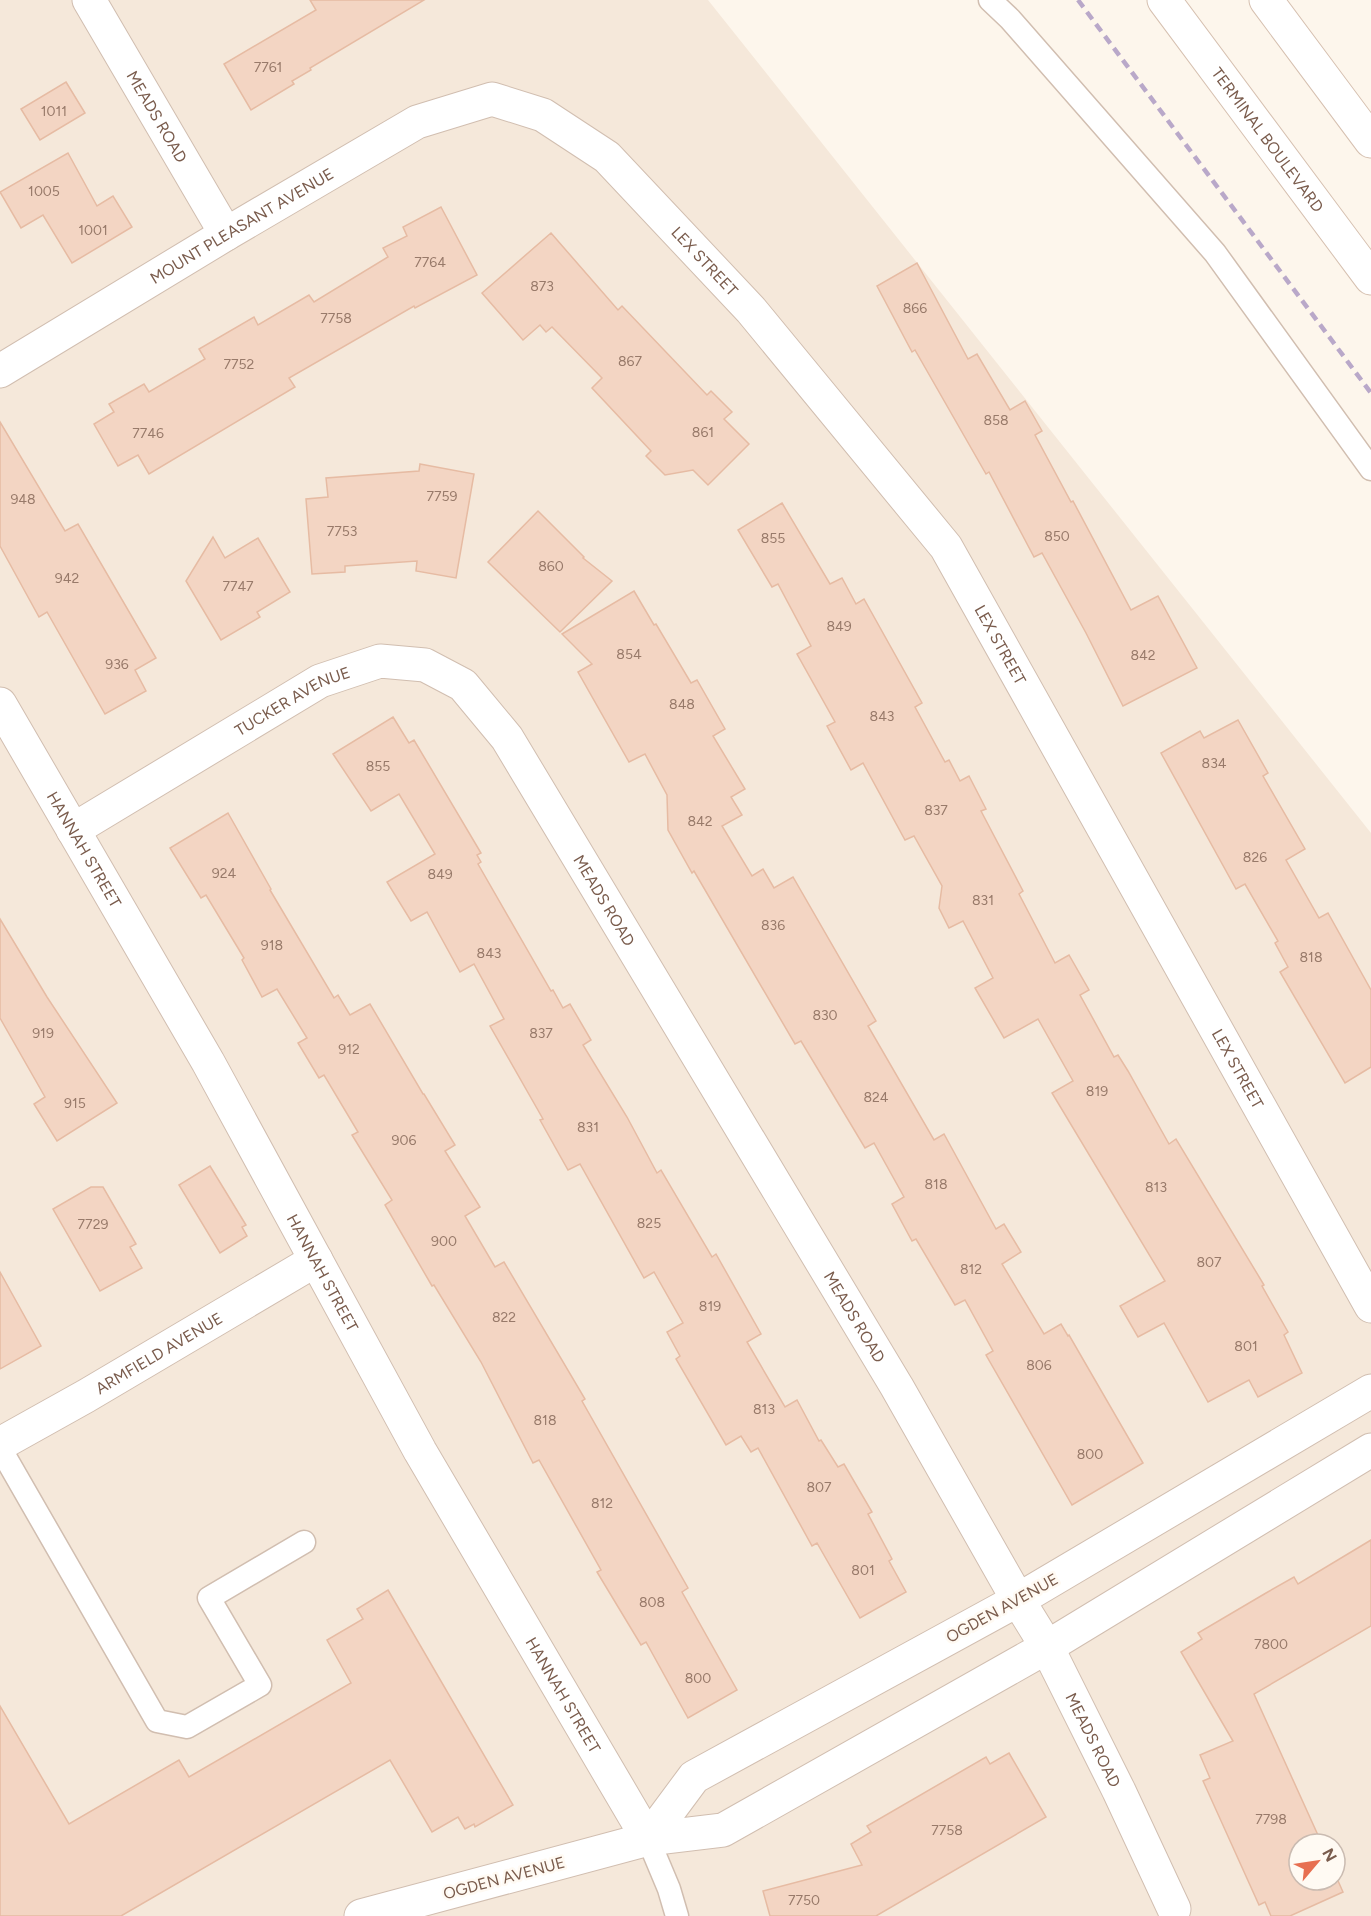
<svg xmlns="http://www.w3.org/2000/svg" width="1371" height="1916" viewBox="0 0 1371 1916" font-family="Figtree,sans-serif">
  <style>
    .residential { fill: #f5e8da; fill-rule: evenodd }
    .building { fill: #f3d5c3; stroke: #e6bba3; stroke-width: 1.5 }
    .lines { fill: none; stroke-linecap: round; stroke-linejoin: round }
    .service-casing { stroke: #d1beb0; stroke-width: 25 }
    .minor-casing { stroke: #d1beb0; stroke-width: 35 }
    .secondary-casing { stroke: #d6c0b0; stroke-width: 35 }
    .service { stroke: #fff; stroke-width: 22 }
    .minor { stroke: #fff; stroke-width: 33 }
    .secondary { stroke: #fff; stroke-width: 33 }
    .rail { stroke: #b9a8c9; stroke-width: 4.5; stroke-dasharray: 9 6; stroke-linecap: butt }
    .labels { text-anchor: middle; dominant-baseline: central; stroke-width: 5; stroke-linejoin: round; paint-order: stroke }
    .number-label { font-size: 14px; fill: #987a6a }
    .street-label { font-size: 16px; fill: #7a5c4d; stroke: #fffaf3 }
  </style>
  <rect width="100%" height="100%" fill="#fdf6ec"/>
  <!-- residential -->
  <path class="residential" d="M0,0h708l663,833v1083h-1371zM1299,1844h36v36h-36z"/>
  <!-- building -->
  <g class="building">
    <polygon points="310,0 424,0 310,68 311,70 292,81 294,84 251,110 224,64 316,10"/>
    <polygon points="66,82 85,113 40,140 21,109"/>
    <polygon points="68,153 97,206 113,196 132,227 72,263 43,215 21,228 0,192"/>
    <polygon points="441,207 477,275 415,308 414,306 289,378 295,387 149,474 138,455 118,466 94,424 114,412 109,404 144,384 149,392 205,359 199,349 254,317 258,325 309,295 314,302 388,257 383,248 407,236 403,227"/>
    <polygon points="551,233 618,310 622,306 707,395 711,391 732,412 724,419 749,444 708,485 693,470 665,475 646,456 651,451 592,388 602,378 552,327 546,332 540,325 523,340 482,293"/>
    <polygon points="917,263 968,359 977,354 1010,410 1025,401 1042,431 1035,435 1071,502 1073,501 1131,610 1158,596 1197,668 1123,706 1086,633 1042,553 1034,557 989,472 986,474 915,350 912,352 877,286"/>
    <polygon points="0,422 65,531 78,524 156,658 135,670 146,691 105,714 47,612 39,617 0,546"/>
    <polygon points="420,464 474,474 456,578 416,571 417,561 345,566 345,572 312,574 306,499 328,497 326,478 419,471"/>
    <polygon points="782,503 830,584 842,578 856,604 864,599 922,703 915,707 945,762 949,760 960,781 969,776 986,809 981,811 1023,891 1019,894 1055,963 1069,955 1089,990 1080,995 1114,1057 1118,1055 1128,1071 1169,1144 1176,1139 1264,1285 1262,1286 1288,1332 1284,1335 1302,1373 1258,1397 1249,1380 1208,1402 1164,1323 1138,1337 1120,1306 1165,1281 1052,1093 1073,1081 1038,1019 1004,1038 975,988 993,978 963,921 949,928 939,908 942,886 914,836 905,840 863,763 851,770 827,726 835,722 797,654 811,646 778,584 772,587 738,530"/>
    <polygon points="538,511 584,557 583,558 612,581 560,632 488,562"/>
    <polygon points="213,537 225,558 258,538 290,592 257,612 260,617 221,640 186,581"/>
    <polygon points="634,591 654,625 656,624 691,683 697,680 725,729 713,736 745,789 731,797 742,815 722,826 752,876 763,869 774,888 793,877 876,1021 868,1026 934,1140 944,1134 996,1229 1004,1224 1021,1252 1002,1264 1044,1334 1061,1324 1068,1336 1069,1335 1143,1463 1072,1505 986,1355 993,1351 965,1300 955,1305 916,1239 912,1241 892,1204 904,1197 874,1143 865,1148 801,1041 795,1044 694,871 692,873 668,830 667,795 645,754 629,762 578,672 592,664 562,634"/>
    <polygon points="393,717 409,743 414,740 481,853 477,855 481,862 478,864 551,991 553,990 563,1008 570,1004 591,1040 583,1045 627,1117 657,1173 661,1170 712,1257 716,1254 761,1334 747,1342 785,1407 797,1400 819,1441 821,1440 838,1467 844,1464 872,1512 868,1514 892,1559 889,1561 906,1592 860,1618 817,1543 812,1546 758,1448 751,1452 741,1436 726,1445 676,1359 680,1356 667,1332 683,1323 654,1272 644,1278 580,1164 568,1170 540,1120 543,1119 490,1026 504,1019 474,964 460,972 427,912 411,921 387,882 435,854 399,794 371,811 333,754"/>
    <polygon points="1238,720 1268,773 1263,776 1305,849 1286,860 1319,918 1328,913 1371,990 1371,1067 1345,1083 1280,972 1288,967 1275,943 1278,941 1245,884 1236,889 1161,753 1200,731 1204,738"/>
    <polygon points="228,813 271,889 270,890 334,998 338,995 350,1015 370,1004 423,1094 424,1094 455,1145 445,1151 480,1207 465,1216 495,1267 504,1262 585,1399 582,1401 688,1588 682,1592 737,1690 688,1718 646,1642 641,1645 597,1572 601,1570 539,1460 533,1463 481,1362 434,1285 432,1286 385,1205 392,1200 352,1135 358,1132 324,1075 319,1078 298,1043 307,1038 277,989 262,997 242,960 244,958 206,895 201,898 170,848"/>
    <polygon points="0,919 47,997 117,1103 57,1141 34,1104 45,1097 0,1018"/>
    <polygon points="210,1166 246,1225 242,1227 247,1236 220,1253 179,1185"/>
    <polygon points="91,1187 103,1187 136,1244 130,1247 142,1268 100,1291 53,1209"/>
    <polygon points="0,1272 41,1346 0,1369"/>
    <polygon points="1371,1540 1371,1626 1254,1694 1322,1844 1299,1844 1299,1880 1335,1880 1335,1874 1343,1892 1290,1916 1271,1916 1265,1902 1259,1905 1203,1781 1210,1778 1200,1755 1233,1741 1181,1652 1202,1639 1198,1633 1266,1593 1294,1577 1298,1584"/>
    <polygon points="388,1590 513,1805 475,1827 474,1824 465,1829 458,1817 432,1832 390,1760 121,1916 0,1916 0,1706 69,1824 179,1760 189,1777 351,1683 327,1640 363,1619 357,1609"/>
    <polygon points="1009,1753 1046,1817 876,1916 770,1916 763,1891 862,1865 851,1844 871,1832 867,1826 986,1757 990,1764"/>
  </g>
  <g class="lines">
    <!-- service casing -->
    <g class="service-casing">
      <g id="service">
        <polyline points="990,0 1010,19 1215,253 1371,469"/>
        <polyline points="0,1448 157,1721 187,1727 260,1685 209,1598 304,1542"/>
        <polyline points="648,1839 669,1889 677,1916"/>
      </g>
    </g>
    <!-- minor casing -->
    <g class="minor-casing">
      <g id="minor">
        <path id="s1" d="M89,0l137,234"/>
        <path id="s2" d="M0,371l226,-137 191,-112 75,-23 51,16 64,42 144,153 195,237 425,759"/>
        <path id="s3" d="M0,704l208,358 212,389 228,388 -287,77"/>
        <path id="s4" d="M73,830l247,-149 60,-20 45,4 38,20 44,53 390,649 121,213 29,47 72,144 55,118"/>
        <polyline points="1371,1391 1018,1600 694,1777 648,1839 723,1830 1047,1647 1371,1450"/>
        <path id="s5" d="M0,1444l86,-48 230,-136"/>
      </g>
    </g>
    <!-- secondary casing -->
    <g class="secondary-casing">
      <g id="secondary">
        <path id="s6" d="M1164,0l207,278"/>
        <polyline points="1266,0 1371,141"/>
      </g>
    </g>
    <!-- service -->
    <use href="#service" class="service"/>
    <!-- minor -->
    <use href="#minor" class="minor"/>
    <!-- secondary -->
    <use href="#secondary" class="secondary"/>
    <!-- rail -->
    <polyline class="rail" points="1078,0 1371,393"/>
  </g>
  <g class="labels">
    <!-- number labels -->
    <g class="number-label">
      <text x="268" y="67">7761</text>
      <text x="54" y="111">1011</text>
      <text x="44" y="191">1005</text>
      <text x="93" y="230">1001</text>
      <text x="430" y="262">7764</text>
      <text x="542" y="286">873</text>
      <text x="915" y="308">866</text>
      <text x="336" y="318">7758</text>
      <text x="630" y="361">867</text>
      <text x="239" y="364">7752</text>
      <text x="996" y="420">858</text>
      <text x="703" y="432">861</text>
      <text x="148" y="433">7746</text>
      <text x="442" y="496">7759</text>
      <text x="23" y="499">948</text>
      <text x="342" y="531">7753</text>
      <text x="1057" y="536">850</text>
      <text x="773" y="538">855</text>
      <text x="551" y="566">860</text>
      <text x="67" y="578">942</text>
      <text x="238" y="586">7747</text>
      <text x="839" y="626">849</text>
      <text x="629" y="654">854</text>
      <text x="1143" y="655">842</text>
      <text x="117" y="664">936</text>
      <text x="682" y="704">848</text>
      <text x="882" y="716">843</text>
      <text x="1214" y="763">834</text>
      <text x="378" y="766">855</text>
      <text x="936" y="810">837</text>
      <text x="700" y="821">842</text>
      <text x="1255" y="857">826</text>
      <text x="224" y="873">924</text>
      <text x="440" y="874">849</text>
      <text x="983" y="900">831</text>
      <text x="773" y="925">836</text>
      <text x="272" y="945">918</text>
      <text x="489" y="953">843</text>
      <text x="1311" y="957">818</text>
      <text x="825" y="1015">830</text>
      <text x="43" y="1033">919</text>
      <text x="541" y="1033">837</text>
      <text x="349" y="1049">912</text>
      <text x="1097" y="1091">819</text>
      <text x="876" y="1097">824</text>
      <text x="75" y="1103">915</text>
      <text x="588" y="1127">831</text>
      <text x="404" y="1140">906</text>
      <text x="936" y="1184">818</text>
      <text x="1156" y="1187">813</text>
      <text x="649" y="1223">825</text>
      <text x="93" y="1224">7729</text>
      <text x="444" y="1241">900</text>
      <text x="1209" y="1262">807</text>
      <text x="971" y="1269">812</text>
      <text x="710" y="1306">819</text>
      <text x="504" y="1317">822</text>
      <text x="1246" y="1346">801</text>
      <text x="1039" y="1365">806</text>
      <text x="764" y="1409">813</text>
      <text x="545" y="1420">818</text>
      <text x="1090" y="1454">800</text>
      <text x="819" y="1487">807</text>
      <text x="602" y="1503">812</text>
      <text x="863" y="1570">801</text>
      <text x="652" y="1602">808</text>
      <text x="1271" y="1644">7800</text>
      <text x="698" y="1678">800</text>
      <text x="1271" y="1819">7798</text>
      <text x="947" y="1830">7758</text>
      <text x="804" y="1900">7750</text>
    </g>
    <!-- street labels -->
    <g class="street-label">
      <text stroke="none"><textPath href="#s1" startOffset="135">MEADS ROAD</textPath></text>
      <text stroke="none"><textPath href="#s6" startOffset="174">TERMINAL BOULEVARD</textPath></text>
      <text stroke="none"><textPath href="#s2" startOffset="282">MOUNT PLEASANT AVENUE</textPath></text>
      <text stroke="none"><textPath href="#s2" startOffset="837">LEX STREET</textPath></text>
      <text stroke="none"><textPath href="#s2" startOffset="1323">LEX STREET</textPath></text>
      <text stroke="none"><textPath href="#s4" startOffset="255">TUCKER AVENUE</textPath></text>
      <text stroke="none"><textPath href="#s3" startOffset="168">HANNAH STREET</textPath></text>
      <text stroke="none"><textPath href="#s4" startOffset="698">MEADS ROAD</textPath></text>
      <text stroke="none"><textPath href="#s2" startOffset="1809">LEX STREET</textPath></text>
      <text stroke="none"><textPath href="#s3" startOffset="654">HANNAH STREET</textPath></text>
      <text stroke="none"><textPath href="#s4" startOffset="1184">MEADS ROAD</textPath></text>
      <text stroke="none"><textPath href="#s5" startOffset="183">ARMFIELD AVENUE</textPath></text>
      <text transform="translate(1002 1608) rotate(-29)">OGDEN AVENUE</text>
      <text stroke="none"><textPath href="#s3" startOffset="1140">HANNAH STREET</textPath></text>
      <text stroke="none"><textPath href="#s4" startOffset="1670">MEADS ROAD</textPath></text>
      <text transform="translate(504 1878) rotate(-15)">OGDEN AVENUE</text>
    </g>
  </g>
  <!-- north arrow -->
  <g transform="translate(1317 1862) rotate(61)"><circle r="28" fill="#fffaf3" stroke="#cabbb1" stroke-width="1.5"/>
  <path d="M0-4.5L10 22L0 15L-10 22Z" fill="#e76f51"/>
  <text y="-9" font-size="16" font-weight="bold" text-anchor="middle" fill="#7a5c4d">N</text>
  </g>
</svg>
